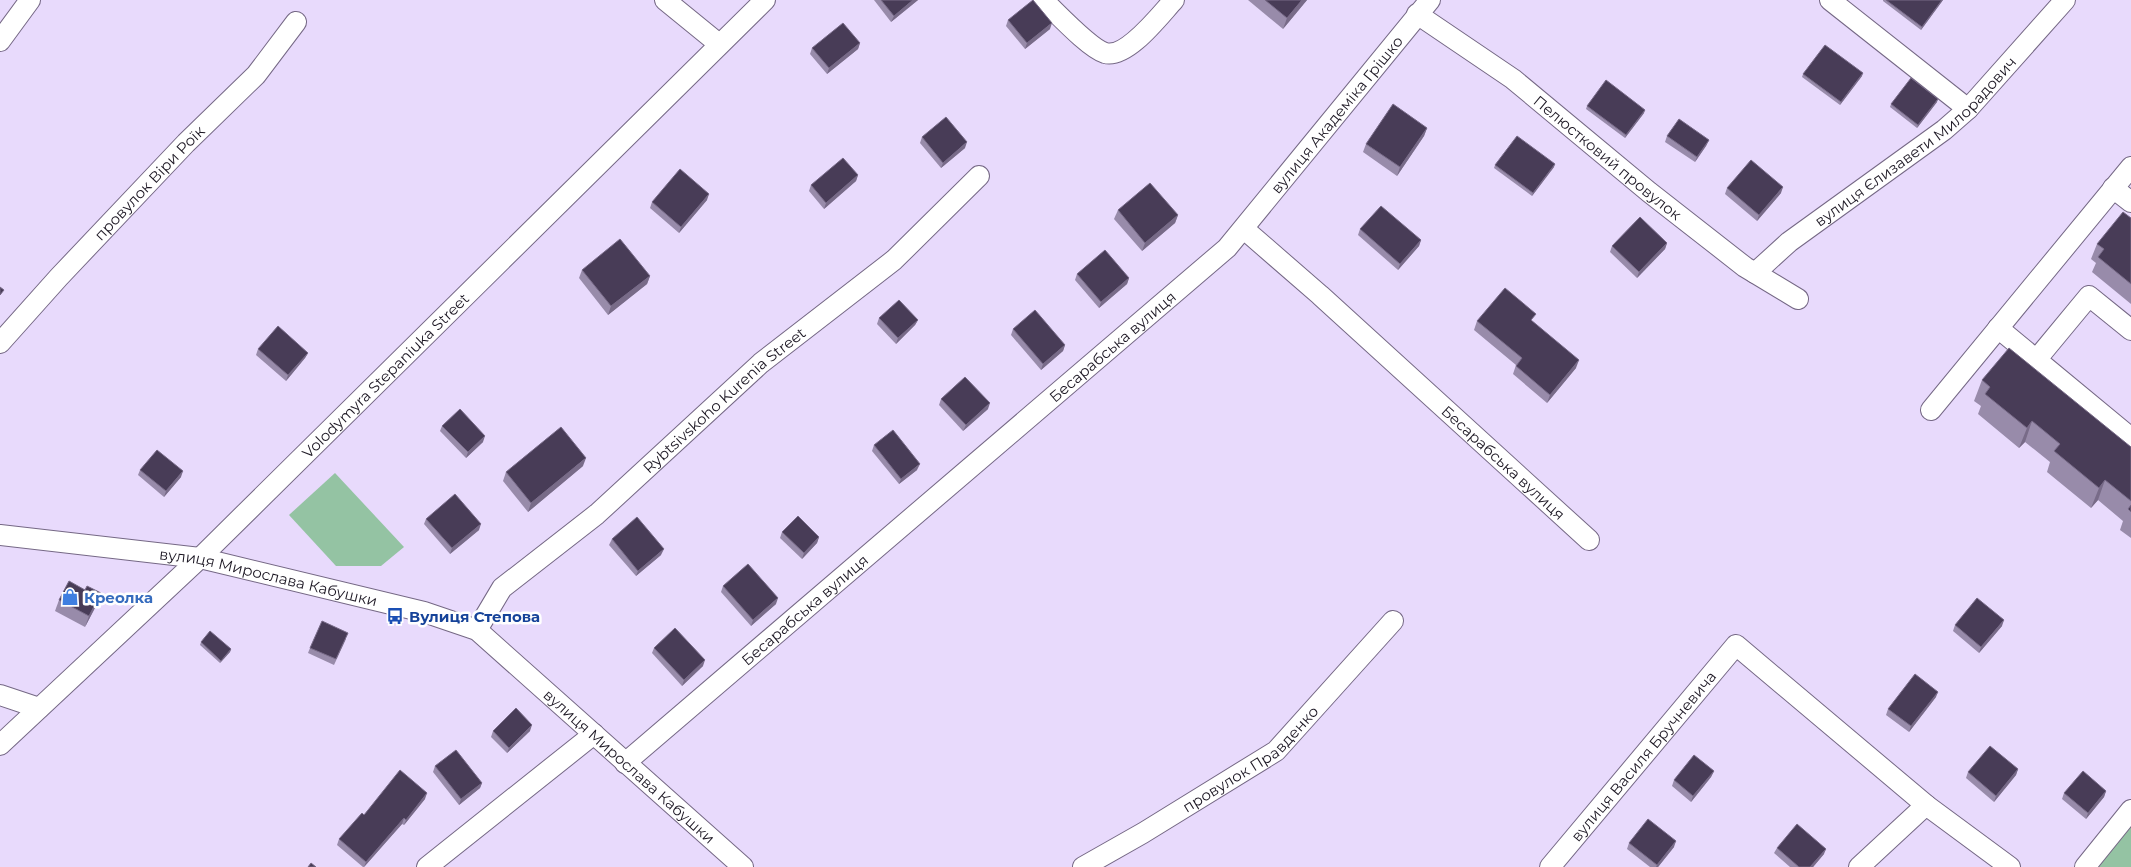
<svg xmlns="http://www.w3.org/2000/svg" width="2131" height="867" viewBox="0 0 2131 867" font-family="Montserrat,sans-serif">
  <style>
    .green { fill: #94c3a3 }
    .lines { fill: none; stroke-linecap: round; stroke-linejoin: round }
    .minor-casing { stroke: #756885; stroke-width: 22 }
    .minor { stroke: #fff; stroke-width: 20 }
    .wall { fill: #988baa }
    .shaded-wall { fill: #786b88 }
    .building { fill: #483c57; stroke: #786b88 }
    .labels { text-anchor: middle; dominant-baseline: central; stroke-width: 5; stroke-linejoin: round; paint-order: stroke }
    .street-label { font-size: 15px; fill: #1c1723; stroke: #fff }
    .shop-label { font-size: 15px; font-weight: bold; fill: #366cbe; stroke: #fff; text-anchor: start }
    .transit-label { font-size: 15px; font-weight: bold; fill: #164399; stroke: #fff; text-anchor: start }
  </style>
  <rect width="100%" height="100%" fill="#e8dafc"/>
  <!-- green -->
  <g class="green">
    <polygon points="335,473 404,547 381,566 336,566 289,515"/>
    <polygon points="2131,821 2131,867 2094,867"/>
  </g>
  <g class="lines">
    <!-- minor casing -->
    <g class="minor-casing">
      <g id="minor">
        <polyline points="665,0 719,44"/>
        <path d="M1043,0c14,13 46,48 62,53 22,6 55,-38 69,-53"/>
        <polyline points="1830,0 1968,109"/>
        <path id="s1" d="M1417,14l96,65 136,113 96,75 53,32"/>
        <polyline points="0,41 30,0"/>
        <polyline points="2113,188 2131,202"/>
        <path id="s2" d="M1244,229l76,66 269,245"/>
        <path id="s3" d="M1755,273l34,-31 155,-112 24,-21 97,-109"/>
        <polyline points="1998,328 2131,438"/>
        <path id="s4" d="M0,343l59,-66 127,-134 70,-68 40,-53"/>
        <polyline points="2036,360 2089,296 2131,330"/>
        <polyline points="1931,410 2131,167"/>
        <path id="s5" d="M0,535l200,23 224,54 53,18 266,237"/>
        <path id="s6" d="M477,630l25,-42 95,-74 164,-151 133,-103 85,-84"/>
        <polyline points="0,695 39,708"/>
        <path id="s7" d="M0,745l200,-187 565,-558"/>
        <path id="s8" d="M625,763l602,-515 203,-248"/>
        <polyline points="427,867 594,734"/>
        <path id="s9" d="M1083,867l60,-34 133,-82 117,-130"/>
        <path id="s10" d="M1550,867l186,-222 190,160"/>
        <polyline points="1859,867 1926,805 2010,867"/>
        <polyline points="2085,867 2131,810"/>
      </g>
    </g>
    <!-- minor -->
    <use href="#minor" class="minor"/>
  </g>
  <!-- wall -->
  <g class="wall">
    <polygon points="874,0 918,0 891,22"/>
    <polygon points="1248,0 1307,0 1283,29"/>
    <polygon points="1883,0 1943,0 1921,30 1883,1"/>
    <polygon points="1008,20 1050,29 1025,49 1006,26"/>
    <polygon points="860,43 858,49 827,74 810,54 812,48"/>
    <polygon points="1803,74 1862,76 1840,105 1802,77"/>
    <polygon points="1937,102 1917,128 1890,107 1891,104"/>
    <polygon points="1587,106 1644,113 1625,138 1586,109"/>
    <polygon points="1427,128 1424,136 1397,176 1363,152 1366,144"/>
    <polygon points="1667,136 1709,140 1706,146 1695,162 1665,142"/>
    <polygon points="922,137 965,148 941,168 920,143"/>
    <polygon points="1495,165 1554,167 1532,196 1494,168"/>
    <polygon points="858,175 856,181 824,209 809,191 811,185"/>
    <polygon points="1727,188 1781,193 1757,221 1725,194"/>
    <polygon points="707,200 679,233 650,208 652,202"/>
    <polygon points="1118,210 1178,215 1175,223 1142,251 1114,219"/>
    <polygon points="2131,218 2131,304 2092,272 2096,263 2091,259 2097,244"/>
    <polygon points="1360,229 1421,240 1419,246 1398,270 1358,235"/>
    <polygon points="1667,243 1665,249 1637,278 1610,252 1612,246"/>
    <polygon points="582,270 650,276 647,284 608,315 579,278"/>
    <polygon points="1077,274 1129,278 1127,284 1099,308 1075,280"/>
    <polygon points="879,318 918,320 915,325 896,344 877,324"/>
    <polygon points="1477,321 1533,322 1576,368 1547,403 1513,374 1516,365 1474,330"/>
    <polygon points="1013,329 1065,345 1063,351 1041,370 1011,335"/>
    <polygon points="258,349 308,353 305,358 286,381 256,355"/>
    <polygon points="1982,380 2131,447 2131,538 2120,530 2123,521 2098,500 2091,508 2047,472 2050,462 2025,442 2019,448 1978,414 1981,406 1974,401"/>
    <polygon points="941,399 988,409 963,431 939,405"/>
    <polygon points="442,426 483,442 466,458 440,431"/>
    <polygon points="874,445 917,470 899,484 872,451"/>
    <polygon points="583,466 528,512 503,481 506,472"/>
    <polygon points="140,470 181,477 164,497 138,475"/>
    <polygon points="426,519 479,530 450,554 424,524"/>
    <polygon points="782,532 819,537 817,543 802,559 780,538"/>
    <polygon points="612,539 661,555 636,576 609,545"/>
    <polygon points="723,586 776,604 751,626 721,592"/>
    <polygon points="59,600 97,604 85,627 55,611"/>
    <polygon points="1955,625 2002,626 1979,653 1953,631"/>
    <polygon points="346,639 334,665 308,653 310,648"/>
    <polygon points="201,642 231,649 230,652 220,663 200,645"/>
    <polygon points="654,648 703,666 682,686 652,653"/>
    <polygon points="1936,697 1909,732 1886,715 1888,709"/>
    <polygon points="493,731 530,731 507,753 491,737"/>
    <polygon points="435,766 482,783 480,788 459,805 433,772"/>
    <polygon points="2018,769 2016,775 1994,802 1966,778 1968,772"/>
    <polygon points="1714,771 1711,777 1691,802 1672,786 1674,780"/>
    <polygon points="2106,791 2104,797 2086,819 2062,799 2064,793"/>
    <polygon points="425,799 404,825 402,824 364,867 363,867 337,845 339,839 364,815"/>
    <polygon points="1629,843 1674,847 1658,867 1650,867 1627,849"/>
    <polygon points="1777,848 1824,854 1813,867 1790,867 1774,853"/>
  </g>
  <!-- shaded-wall -->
  <g class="shaded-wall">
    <polygon points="913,0 918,0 891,22 894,16"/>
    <polygon points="1302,0 1307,0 1283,29 1287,18"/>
    <polygon points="1942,0 1943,0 1921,30 1922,27"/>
    <polygon points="1052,23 1050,29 1025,49 1027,43"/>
    <polygon points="860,43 858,49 827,74 829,68"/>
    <polygon points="1863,73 1862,76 1840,105 1841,102"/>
    <polygon points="1938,99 1937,102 1917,128 1918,125"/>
    <polygon points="1645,110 1644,113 1625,138 1626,135"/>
    <polygon points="1427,128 1424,136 1397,176 1400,167"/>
    <polygon points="1709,140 1706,146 1695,162 1697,157"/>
    <polygon points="967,142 965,148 941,168 943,163"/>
    <polygon points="1555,164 1554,167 1532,196 1533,193"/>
    <polygon points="858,175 856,181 824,209 826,203"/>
    <polygon points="1783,187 1781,193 1757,221 1759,215"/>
    <polygon points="709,194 707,200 679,233 681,227"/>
    <polygon points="1178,215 1175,223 1142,251 1145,243"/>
    <polygon points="1421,240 1419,246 1398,270 1400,264"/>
    <polygon points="1667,243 1665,249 1637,278 1639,272"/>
    <polygon points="650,276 647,284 608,315 611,306"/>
    <polygon points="1129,278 1127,284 1099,308 1101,302"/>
    <polygon points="918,320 915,325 896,344 898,338"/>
    <polygon points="1065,345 1063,351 1041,370 1043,364"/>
    <polygon points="308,353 305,358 286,381 288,375"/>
    <polygon points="1579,360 1576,368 1547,403 1550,395"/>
    <polygon points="990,403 988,409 963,431 966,425"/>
    <polygon points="2032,421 2025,442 2019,448 2027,428"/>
    <polygon points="485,436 483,442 466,458 468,452"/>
    <polygon points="586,458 583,466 528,512 531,503"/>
    <polygon points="920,464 917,470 899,484 901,479"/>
    <polygon points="183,471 181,477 164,497 166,491"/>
    <polygon points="2105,480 2098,500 2091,508 2099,488"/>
    <polygon points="481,524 479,530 450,554 452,548"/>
    <polygon points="819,537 817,543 802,559 804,553"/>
    <polygon points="664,549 661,555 636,576 638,571"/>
    <polygon points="101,593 97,604 85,627 89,616"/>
    <polygon points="778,598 776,604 751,626 753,620"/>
    <polygon points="2004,620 2002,626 1979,653 1981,647"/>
    <polygon points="231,649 230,652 220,663 221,661"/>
    <polygon points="705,660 703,666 682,686 684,680"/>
    <polygon points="1938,692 1936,697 1909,732 1911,726"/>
    <polygon points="532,725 530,731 507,753 509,748"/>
    <polygon points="2018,769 2016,775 1994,802 1996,796"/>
    <polygon points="1714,771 1711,777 1691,802 1693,796"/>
    <polygon points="482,783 480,788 459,805 461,799"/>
    <polygon points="2106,791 2104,797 2086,819 2088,813"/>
    <polygon points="427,793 425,799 404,825 406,820"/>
    <polygon points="404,818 402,824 364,867 366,862"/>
    <polygon points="1676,841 1674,847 1658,867 1656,867 1657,865"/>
    <polygon points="1826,849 1824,854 1813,867 1810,867"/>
  </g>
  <!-- building -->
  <g class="building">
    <polygon points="881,0 913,0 894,16"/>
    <polygon points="1033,0 1052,23 1027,43 1008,20"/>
    <polygon points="1265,0 1302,0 1287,18"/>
    <polygon points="1886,0 1942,0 1922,27"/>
    <polygon points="843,23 860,43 829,68 812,48"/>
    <polygon points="1825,45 1863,73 1841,102 1803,74"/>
    <polygon points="1911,78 1938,99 1918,125 1891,104"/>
    <polygon points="1606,80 1645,110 1626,135 1587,106"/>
    <polygon points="1393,104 1427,128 1400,167 1366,144"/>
    <polygon points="946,117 967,142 943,163 922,137"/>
    <polygon points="1679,119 1709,140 1697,157 1667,136"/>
    <polygon points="1517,136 1555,164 1533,193 1495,165"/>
    <polygon points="843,158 858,175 826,203 811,185"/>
    <polygon points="1751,160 1783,187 1759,215 1727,188"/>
    <polygon points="680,169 709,194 681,227 652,202"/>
    <polygon points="1150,183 1178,215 1145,243 1118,210"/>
    <polygon points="1381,206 1421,240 1400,264 1360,229"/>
    <polygon points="2123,212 2131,218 2131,284 2098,257 2104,249 2097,244"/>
    <polygon points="1640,217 1667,243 1639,272 1612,246"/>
    <polygon points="620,239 650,276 611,306 582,270"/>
    <polygon points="1105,250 1129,278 1101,302 1077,274"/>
    <polygon points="0,287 4,290 0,295"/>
    <polygon points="1505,288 1536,314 1531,320 1579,360 1550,395 1516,366 1522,358 1477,321"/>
    <polygon points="899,300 918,320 898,338 879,318"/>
    <polygon points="1035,310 1065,345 1043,364 1013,329"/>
    <polygon points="278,326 308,353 288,375 258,349"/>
    <polygon points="2009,348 2131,447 2131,501 2105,480 2099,488 2054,451 2060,444 2032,421 2027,428 1985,394 1990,387 1982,380"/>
    <polygon points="965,377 990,403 966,425 941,399"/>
    <polygon points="460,409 485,436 468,452 442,426"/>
    <polygon points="561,427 586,458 531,503 506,472"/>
    <polygon points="893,430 920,464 901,479 874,445"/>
    <polygon points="157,450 183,471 166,491 140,470"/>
    <polygon points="455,494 481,524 452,548 426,519"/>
    <polygon points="2131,505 2131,512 2128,509"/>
    <polygon points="798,516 819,537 804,553 782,532"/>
    <polygon points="637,517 664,549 638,571 612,539"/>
    <polygon points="748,564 778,598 753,620 723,586"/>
    <polygon points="69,581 85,590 87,586 101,593 89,616 59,600"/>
    <polygon points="1977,598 2004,620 1981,647 1955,625"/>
    <polygon points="322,621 348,633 336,659 310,648"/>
    <polygon points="675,628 705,660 684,680 654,648"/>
    <polygon points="210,631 231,649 221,661 201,642"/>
    <polygon points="1915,674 1938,692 1911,726 1888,709"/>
    <polygon points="516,708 532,725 509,748 493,731"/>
    <polygon points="1990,746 2018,769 1996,796 1968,772"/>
    <polygon points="456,750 482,783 461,799 435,766"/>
    <polygon points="1694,755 1714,771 1693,796 1674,780"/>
    <polygon points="400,770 427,793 406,820 404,818 366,862 339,839 362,813 364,815"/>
    <polygon points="2083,771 2106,791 2088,813 2064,793"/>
    <polygon points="1648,819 1676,841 1657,865 1629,843"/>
    <polygon points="1797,824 1826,849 1810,867 1799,867 1777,848"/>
    <polygon points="311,863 316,867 308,867"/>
  </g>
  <!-- icons -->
  <defs>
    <g id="shop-bare" transform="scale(1.35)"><path d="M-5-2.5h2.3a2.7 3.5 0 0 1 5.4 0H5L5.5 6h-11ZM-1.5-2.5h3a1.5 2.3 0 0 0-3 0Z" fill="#3f7fe0" stroke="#fff" stroke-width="2.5" paint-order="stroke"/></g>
    <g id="bus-bare" transform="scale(1.35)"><path d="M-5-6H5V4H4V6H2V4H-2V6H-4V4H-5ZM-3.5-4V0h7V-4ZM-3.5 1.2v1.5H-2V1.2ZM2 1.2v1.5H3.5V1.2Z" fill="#1a4fb4" stroke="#fff" stroke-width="2.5" paint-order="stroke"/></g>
  </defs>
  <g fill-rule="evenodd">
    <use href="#shop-bare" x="70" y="597"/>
    <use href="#bus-bare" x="395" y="616"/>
  </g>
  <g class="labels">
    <!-- street labels -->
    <g class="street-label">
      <text stroke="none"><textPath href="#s8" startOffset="965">вулиця Академіка Грішко</textPath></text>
      <text stroke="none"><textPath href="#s3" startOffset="208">вулиця Єлизавети Милорадович</textPath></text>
      <text stroke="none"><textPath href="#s1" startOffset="239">Пелюстковий провулок</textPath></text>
      <text stroke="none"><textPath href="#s4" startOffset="219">провулок Віри Роїк</textPath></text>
      <text stroke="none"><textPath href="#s8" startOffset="641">Бесарабська вулиця</textPath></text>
      <text stroke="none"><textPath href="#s7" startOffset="534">Volodymyra Stepaniuka Street</textPath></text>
      <text stroke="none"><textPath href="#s6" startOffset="340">Rybtsivskoho Kurenia Street</textPath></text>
      <text stroke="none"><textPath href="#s2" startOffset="349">Бесарабська вулиця</textPath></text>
      <text stroke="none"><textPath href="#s5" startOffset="272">вулиця Мирослава Кабушки</textPath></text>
      <text stroke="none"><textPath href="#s8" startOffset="236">Бесарабська вулиця</textPath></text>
      <text stroke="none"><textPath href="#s10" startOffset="145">вулиця Василя Бручневича</textPath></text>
      <text stroke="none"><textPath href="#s9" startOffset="200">провулок Правденко</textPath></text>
      <text stroke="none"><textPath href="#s5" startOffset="692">вулиця Мирослава Кабушки</textPath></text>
    </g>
    <!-- shop labels -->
    <g class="shop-label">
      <text x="84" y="597">Креолка</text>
    </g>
    <!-- transit labels -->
    <g class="transit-label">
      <text x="409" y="616">Вулиця Степова</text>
    </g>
  </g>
</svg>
